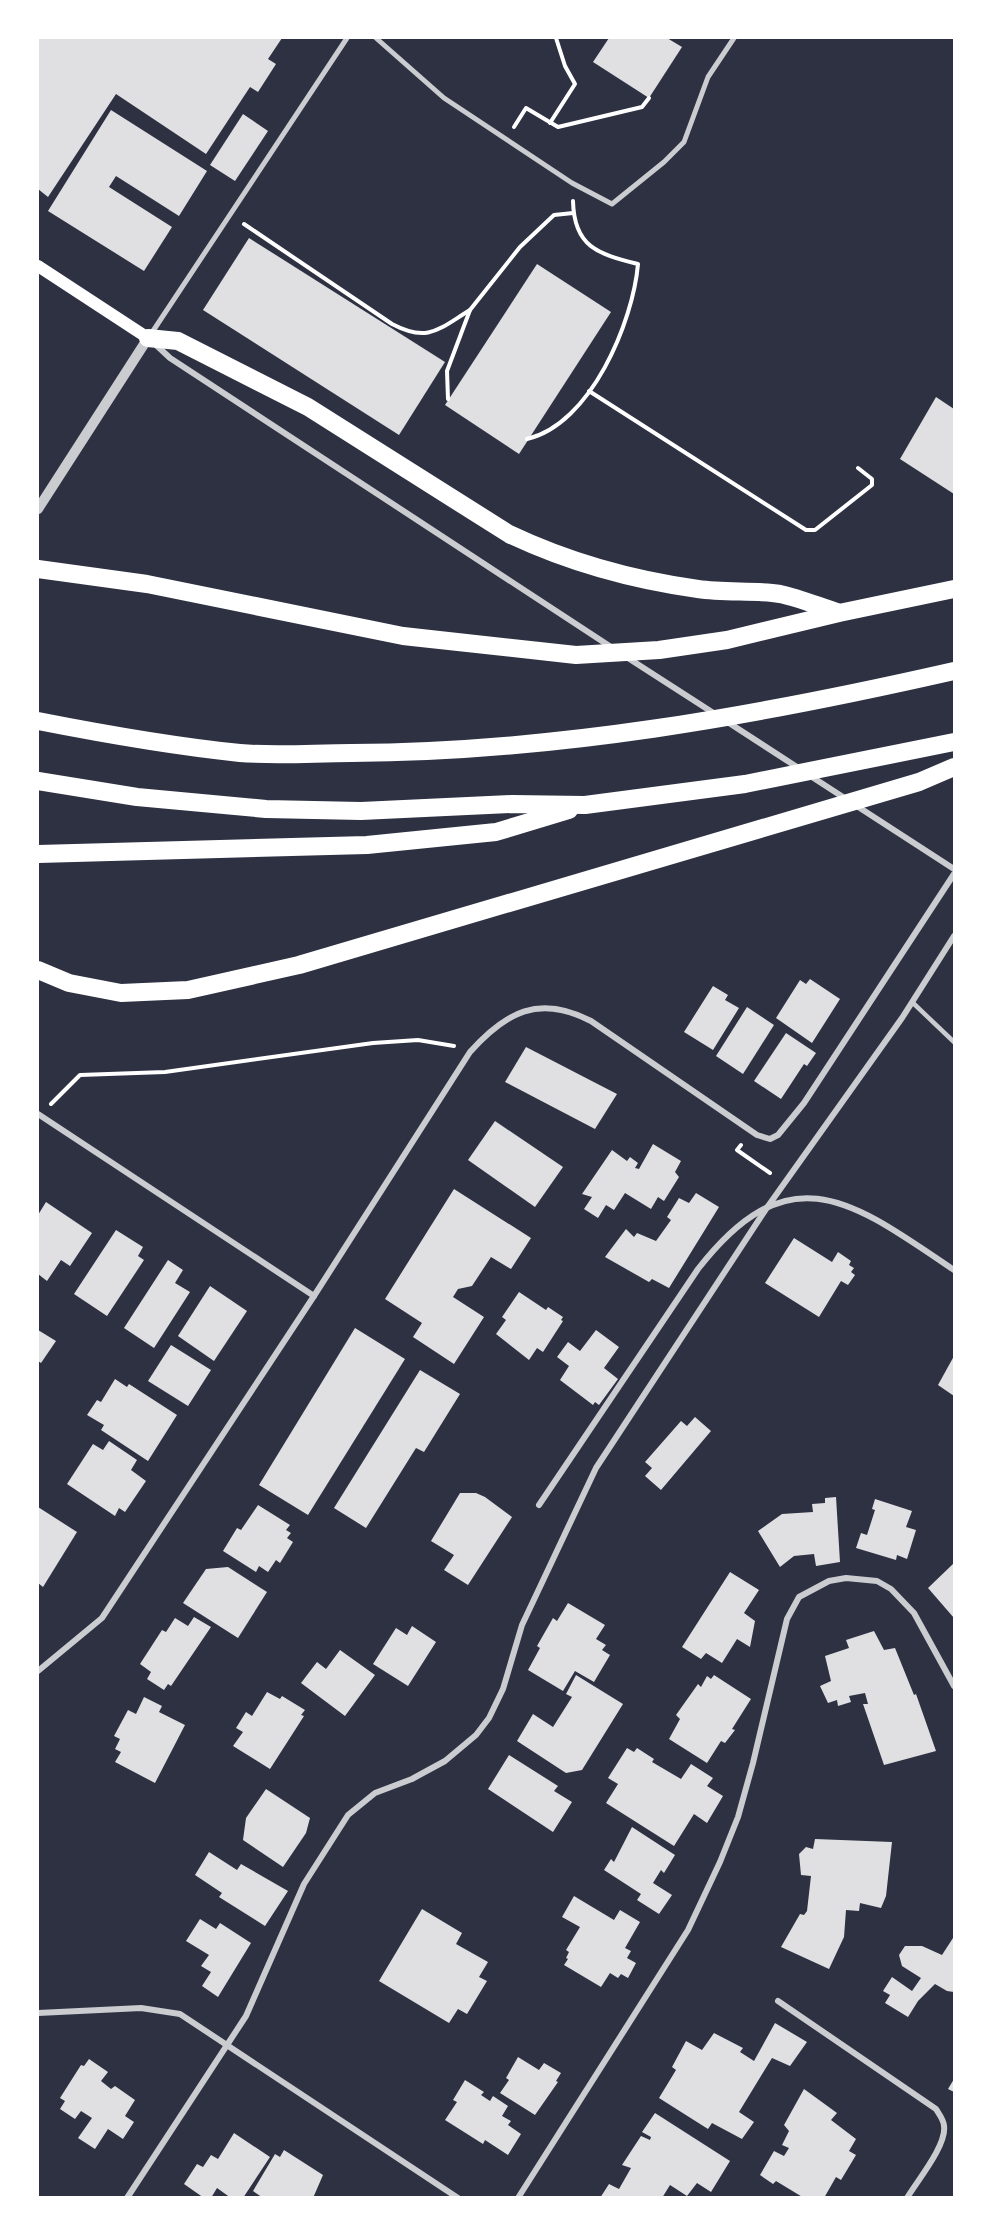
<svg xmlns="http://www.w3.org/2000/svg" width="992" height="2235" viewBox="0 0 992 2235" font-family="Ubuntu,sans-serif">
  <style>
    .building { fill: #e0e0e3 }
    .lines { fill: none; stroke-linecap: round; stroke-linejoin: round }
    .path { stroke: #fff; stroke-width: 4 }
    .service { stroke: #caccd0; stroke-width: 4.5 }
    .pedestrian { stroke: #caccd0; stroke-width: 5 }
    .minor { stroke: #caccd0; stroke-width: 6 }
    .tertiary { stroke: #caccd0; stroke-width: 10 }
    .secondary { stroke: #fff; stroke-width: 12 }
    .motorway { stroke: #fff; stroke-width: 18 }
  </style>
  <rect width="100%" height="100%" fill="#2d3142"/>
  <!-- building -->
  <g class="building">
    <polygon points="38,38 282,38 268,59 276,64 258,92 250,87 206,154 116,94 48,197 38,189"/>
    <polygon points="609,38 667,38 682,47 649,98 593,62"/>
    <polygon points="111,110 207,171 179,216 116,176 109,187 172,227 144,271 48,211"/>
    <polygon points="243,114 268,131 235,181 210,165"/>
    <polygon points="249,238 445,362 399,435 203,310"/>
    <polygon points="537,264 611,312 519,454 445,405"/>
    <polygon points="936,397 954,409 954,494 900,459"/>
    <polygon points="810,979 840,999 812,1043 776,1018 800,980 806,984"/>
    <polygon points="713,986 728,995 725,1000 739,1008 713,1050 684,1032"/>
    <polygon points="747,1007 774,1025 743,1074 716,1056"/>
    <polygon points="786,1033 816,1053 807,1066 804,1064 781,1099 754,1081"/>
    <polygon points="526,1047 617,1094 595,1129 505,1082"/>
    <polygon points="495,1121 563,1167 535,1207 468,1160"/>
    <polygon points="653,1144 681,1161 675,1172 679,1177 664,1201 658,1197 651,1209 625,1193 614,1210 606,1205 598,1218 584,1209 592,1197 582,1194 612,1150 627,1161 630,1157 638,1163 635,1168 639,1169"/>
    <polygon points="454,1189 531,1238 511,1269 491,1257 472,1286 458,1289 453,1297 484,1317 454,1364 413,1337 422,1323 385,1299"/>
    <polygon points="696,1193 719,1207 669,1288 652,1279 649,1282 605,1257 626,1229 634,1237 637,1233 656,1241 671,1220 667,1217 679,1198 689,1203"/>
    <polygon points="46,1202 92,1233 70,1266 61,1260 47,1281 38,1274 38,1215"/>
    <polygon points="116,1230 143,1247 138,1256 144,1260 107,1316 74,1294"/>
    <polygon points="794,1238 832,1262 838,1252 851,1261 849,1265 854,1268 851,1272 855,1275 848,1285 841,1281 819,1317 765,1283"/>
    <polygon points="168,1260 183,1270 175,1283 190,1292 154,1348 124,1328"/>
    <polygon points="210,1286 247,1311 214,1361 178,1336"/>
    <polygon points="519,1292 546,1310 548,1307 563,1317 561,1320 563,1321 543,1352 537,1348 529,1360 496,1334 506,1320 502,1317"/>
    <polygon points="355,1328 405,1359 308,1515 259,1485"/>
    <polygon points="38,1330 56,1341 41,1363 38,1361"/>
    <polygon points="596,1330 619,1347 604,1368 618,1379 599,1405 595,1402 593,1405 560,1380 569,1366 557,1357 568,1342 580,1351"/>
    <polygon points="171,1345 211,1370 188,1406 148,1381"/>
    <polygon points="954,1356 954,1396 938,1385"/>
    <polygon points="420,1370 460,1394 424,1452 416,1448 366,1528 334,1508"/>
    <polygon points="115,1379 127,1387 129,1384 177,1415 148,1461 101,1430 104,1425 87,1415 97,1400 101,1402"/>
    <polygon points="695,1417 711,1431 661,1490 645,1476 652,1468 645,1462 681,1421 687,1426"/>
    <polygon points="109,1441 137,1460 131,1470 146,1481 125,1512 119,1508 115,1516 67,1484 93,1444 103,1450"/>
    <polygon points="460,1493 476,1493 485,1497 512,1517 468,1585 444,1570 454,1555 431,1541"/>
    <polygon points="836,1497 840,1562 816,1566 814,1554 794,1556 780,1567 758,1531 782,1514 813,1512 812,1504 825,1503 825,1498"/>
    <polygon points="875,1499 912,1511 906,1527 916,1530 907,1559 897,1555 896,1560 856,1548 861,1533 867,1535 875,1510 872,1509"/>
    <polygon points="258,1505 290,1525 286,1530 291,1533 287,1538 293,1542 280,1563 276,1560 268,1572 259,1566 256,1572 223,1551 237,1528 241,1530"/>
    <polygon points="38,1507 77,1532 43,1587 38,1583"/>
    <polygon points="954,1563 954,1618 928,1588"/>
    <polygon points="228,1567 267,1592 238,1638 183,1603 206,1569"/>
    <polygon points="730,1572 759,1590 744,1613 755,1621 750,1647 737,1639 722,1663 706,1653 701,1659 682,1647"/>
    <polygon points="568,1603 605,1625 596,1639 606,1645 602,1650 610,1655 594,1682 575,1671 563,1691 528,1670 540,1648 537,1646 553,1618 557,1621"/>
    <polygon points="194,1617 211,1627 171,1686 168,1684 164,1690 147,1679 151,1672 140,1664 162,1630 166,1632 175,1618 188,1626"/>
    <polygon points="412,1626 436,1642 408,1686 373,1664 396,1628 407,1635"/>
    <polygon points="874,1631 884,1650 895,1648 914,1695 916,1694 936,1751 884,1765 863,1704 868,1704 865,1693 849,1696 851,1702 838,1706 837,1700 828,1703 820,1686 831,1681 825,1656 849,1648 846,1640"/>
    <polygon points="340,1650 375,1675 345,1716 301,1683 317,1662 326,1669"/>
    <polygon points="576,1675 623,1704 582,1770 566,1773 517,1741 533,1714 553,1727 572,1697 566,1694"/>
    <polygon points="714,1675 751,1699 732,1729 735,1730 725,1743 721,1741 707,1763 669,1739 680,1719 676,1715 698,1684 701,1687 707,1676 711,1679"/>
    <polygon points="267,1692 280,1699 282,1696 305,1710 301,1715 304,1716 270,1769 233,1746 243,1732 236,1728 246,1712 252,1716"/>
    <polygon points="144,1697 162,1706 159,1712 185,1725 155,1783 115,1762 121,1752 115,1749 120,1739 114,1736 128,1710 136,1714"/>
    <polygon points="627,1748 634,1752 637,1748 654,1759 652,1762 681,1779 691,1764 713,1778 707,1786 723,1796 707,1823 694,1814 674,1846 606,1803 618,1784 608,1778"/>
    <polygon points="509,1755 558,1786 554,1791 572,1802 553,1832 488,1789"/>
    <polygon points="266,1789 310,1818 306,1833 283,1867 243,1840 246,1818"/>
    <polygon points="632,1827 675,1855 664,1873 661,1870 653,1883 672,1895 659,1914 637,1900 641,1894 604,1870 611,1859 614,1862"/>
    <polygon points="815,1839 892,1842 886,1896 881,1908 860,1903 859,1911 846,1910 844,1937 829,1969 781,1947 800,1914 804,1915 807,1911 811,1876 801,1875 799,1854 806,1847 813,1849"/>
    <polygon points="209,1852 237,1870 241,1864 288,1891 265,1926 219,1897 222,1893 195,1875"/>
    <polygon points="574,1896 614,1920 620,1910 640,1922 625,1948 631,1951 627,1958 636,1963 628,1978 621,1974 618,1978 610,1973 601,1987 564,1965 568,1959 566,1958 569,1952 566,1950 580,1927 562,1917"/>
    <polygon points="422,1909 462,1933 456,1944 488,1962 479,1977 487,1981 467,2014 458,2009 449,2023 379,1981"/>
    <polygon points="200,1919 216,1929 220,1923 251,1943 218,1997 202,1986 211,1972 201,1966 209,1955 186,1941"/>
    <polygon points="953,1938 954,1992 947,1991 935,1984 918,2001 908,2017 885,2003 890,1995 883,1991 892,1977 912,1991 921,1978 902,1966 899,1955 905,1946 922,1946 942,1955"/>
    <polygon points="775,2023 807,2042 790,2066 772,2058 739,2112 754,2122 742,2139 712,2123 708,2129 659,2098 676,2070 672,2067 686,2041 702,2050 714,2033 743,2048 740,2052 754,2061"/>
    <polygon points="518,2057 539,2070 544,2063 561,2073 556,2081 558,2082 535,2115 500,2093 509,2080 506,2078"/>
    <polygon points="89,2059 108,2072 101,2081 111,2089 115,2086 135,2100 125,2116 134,2122 123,2139 108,2129 95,2149 78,2138 92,2118 81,2111 75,2119 60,2109 65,2101 60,2098 81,2065 84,2066"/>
    <polygon points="954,2079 954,2092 948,2089"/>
    <polygon points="465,2080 484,2092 481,2095 490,2101 493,2096 508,2106 502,2116 511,2121 508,2125 521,2134 508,2155 485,2140 483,2144 445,2120 457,2102 453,2100"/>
    <polygon points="804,2089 837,2113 831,2120 856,2139 849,2151 856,2155 841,2180 836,2177 824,2198 804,2198 776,2181 773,2184 760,2175 774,2151 784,2156 789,2148 782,2145 789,2131 784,2125"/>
    <polygon points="655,2113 730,2161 711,2192 697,2183 687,2196 670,2185 662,2198 600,2198 609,2184 619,2189 631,2168 622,2165 641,2136 650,2140 651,2137 642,2132"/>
    <polygon points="234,2133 270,2157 243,2198 231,2198 217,2188 211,2198 204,2198 184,2184 197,2164 203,2167 211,2155 218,2159"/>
    <polygon points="284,2150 323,2175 313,2198 263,2198 253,2191 275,2154 280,2157"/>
  </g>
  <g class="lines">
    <!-- path -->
    <g class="path">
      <polyline points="550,123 575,84 565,66 556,38"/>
      <polyline points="514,127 526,108 558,127 642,107 649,98"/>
      <path d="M244,224l148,100c36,19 47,5 78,-14"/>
      <polyline points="589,391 806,530 815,530 872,485 872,479 858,468"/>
      <polyline points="448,399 447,371 470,310 520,247 554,215 573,213"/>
      <path d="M527,439c64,-15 106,-117 111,-175 -39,-10 -64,-16 -65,-63"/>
      <polyline points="51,1104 80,1075 165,1072 373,1043 418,1040 454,1046"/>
      <polyline points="741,1145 737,1150 770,1173"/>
    </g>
    <!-- service -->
    <polyline class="service" points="912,1002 954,1042"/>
    <!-- pedestrian -->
    <g class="pedestrian">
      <polyline points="376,38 444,98 572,183 612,204 664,162 684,142 708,77 734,38"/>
      <polyline points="151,334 347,38"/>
    </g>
    <!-- minor -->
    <g class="minor">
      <polyline points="155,344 170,358 611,647"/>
      <polyline points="628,658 715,714"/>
      <polyline points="726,721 800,769"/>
      <polyline points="809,775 954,869"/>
      <polyline points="38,1114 314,1296"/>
      <path d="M539,1505l159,-236c92,-118 154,-68 256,1"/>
      <path d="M38,1671l64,-53 212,-322 156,-244c36,-40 69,-58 121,-31l166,114 13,4 8,-4 26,-32 150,-229"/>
      <path d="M778,2001l158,108c3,5 8,11 8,17 3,19 -27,55 -37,72"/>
      <polyline points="38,2013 141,2008 180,2014 458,2198"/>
      <polyline points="127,2198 246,2016 304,1884 348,1815 375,1793 412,1779 445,1761 476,1735 489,1718 503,1689 522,1625 596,1468 766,1209 902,1018 954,936"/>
      <polyline points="518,2198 688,1930 720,1862 738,1817 753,1763 787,1619 799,1597 829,1581 846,1578 877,1581 891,1589 914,1613 954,1686"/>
    </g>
    <!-- tertiary -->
    <polyline class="tertiary" points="38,509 148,338"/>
    <!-- secondary -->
    <polyline class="secondary" points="38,266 148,338"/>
    <!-- motorway -->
    <g class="motorway">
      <path d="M148,338l30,3 130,66 201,127c59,28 124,46 189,55 26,4 58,1 82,5 19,4 38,12 57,18"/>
      <polyline points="38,569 147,584 403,636 576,655 659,650 727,640 839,613 954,589"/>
      <path d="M38,721c66,13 134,25 202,32 36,3 75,0 111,0 204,-1 405,-37 603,-82"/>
      <polyline points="38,781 137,797 266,809 361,811 512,804 585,805 745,784 954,742"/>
      <polyline points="38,854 367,845 496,832 569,810"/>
      <polyline points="38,970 69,983 121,993 188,990 299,965 919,782 954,767"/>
    </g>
  </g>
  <!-- border -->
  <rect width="992" height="2235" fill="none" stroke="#ffffff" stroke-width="78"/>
</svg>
